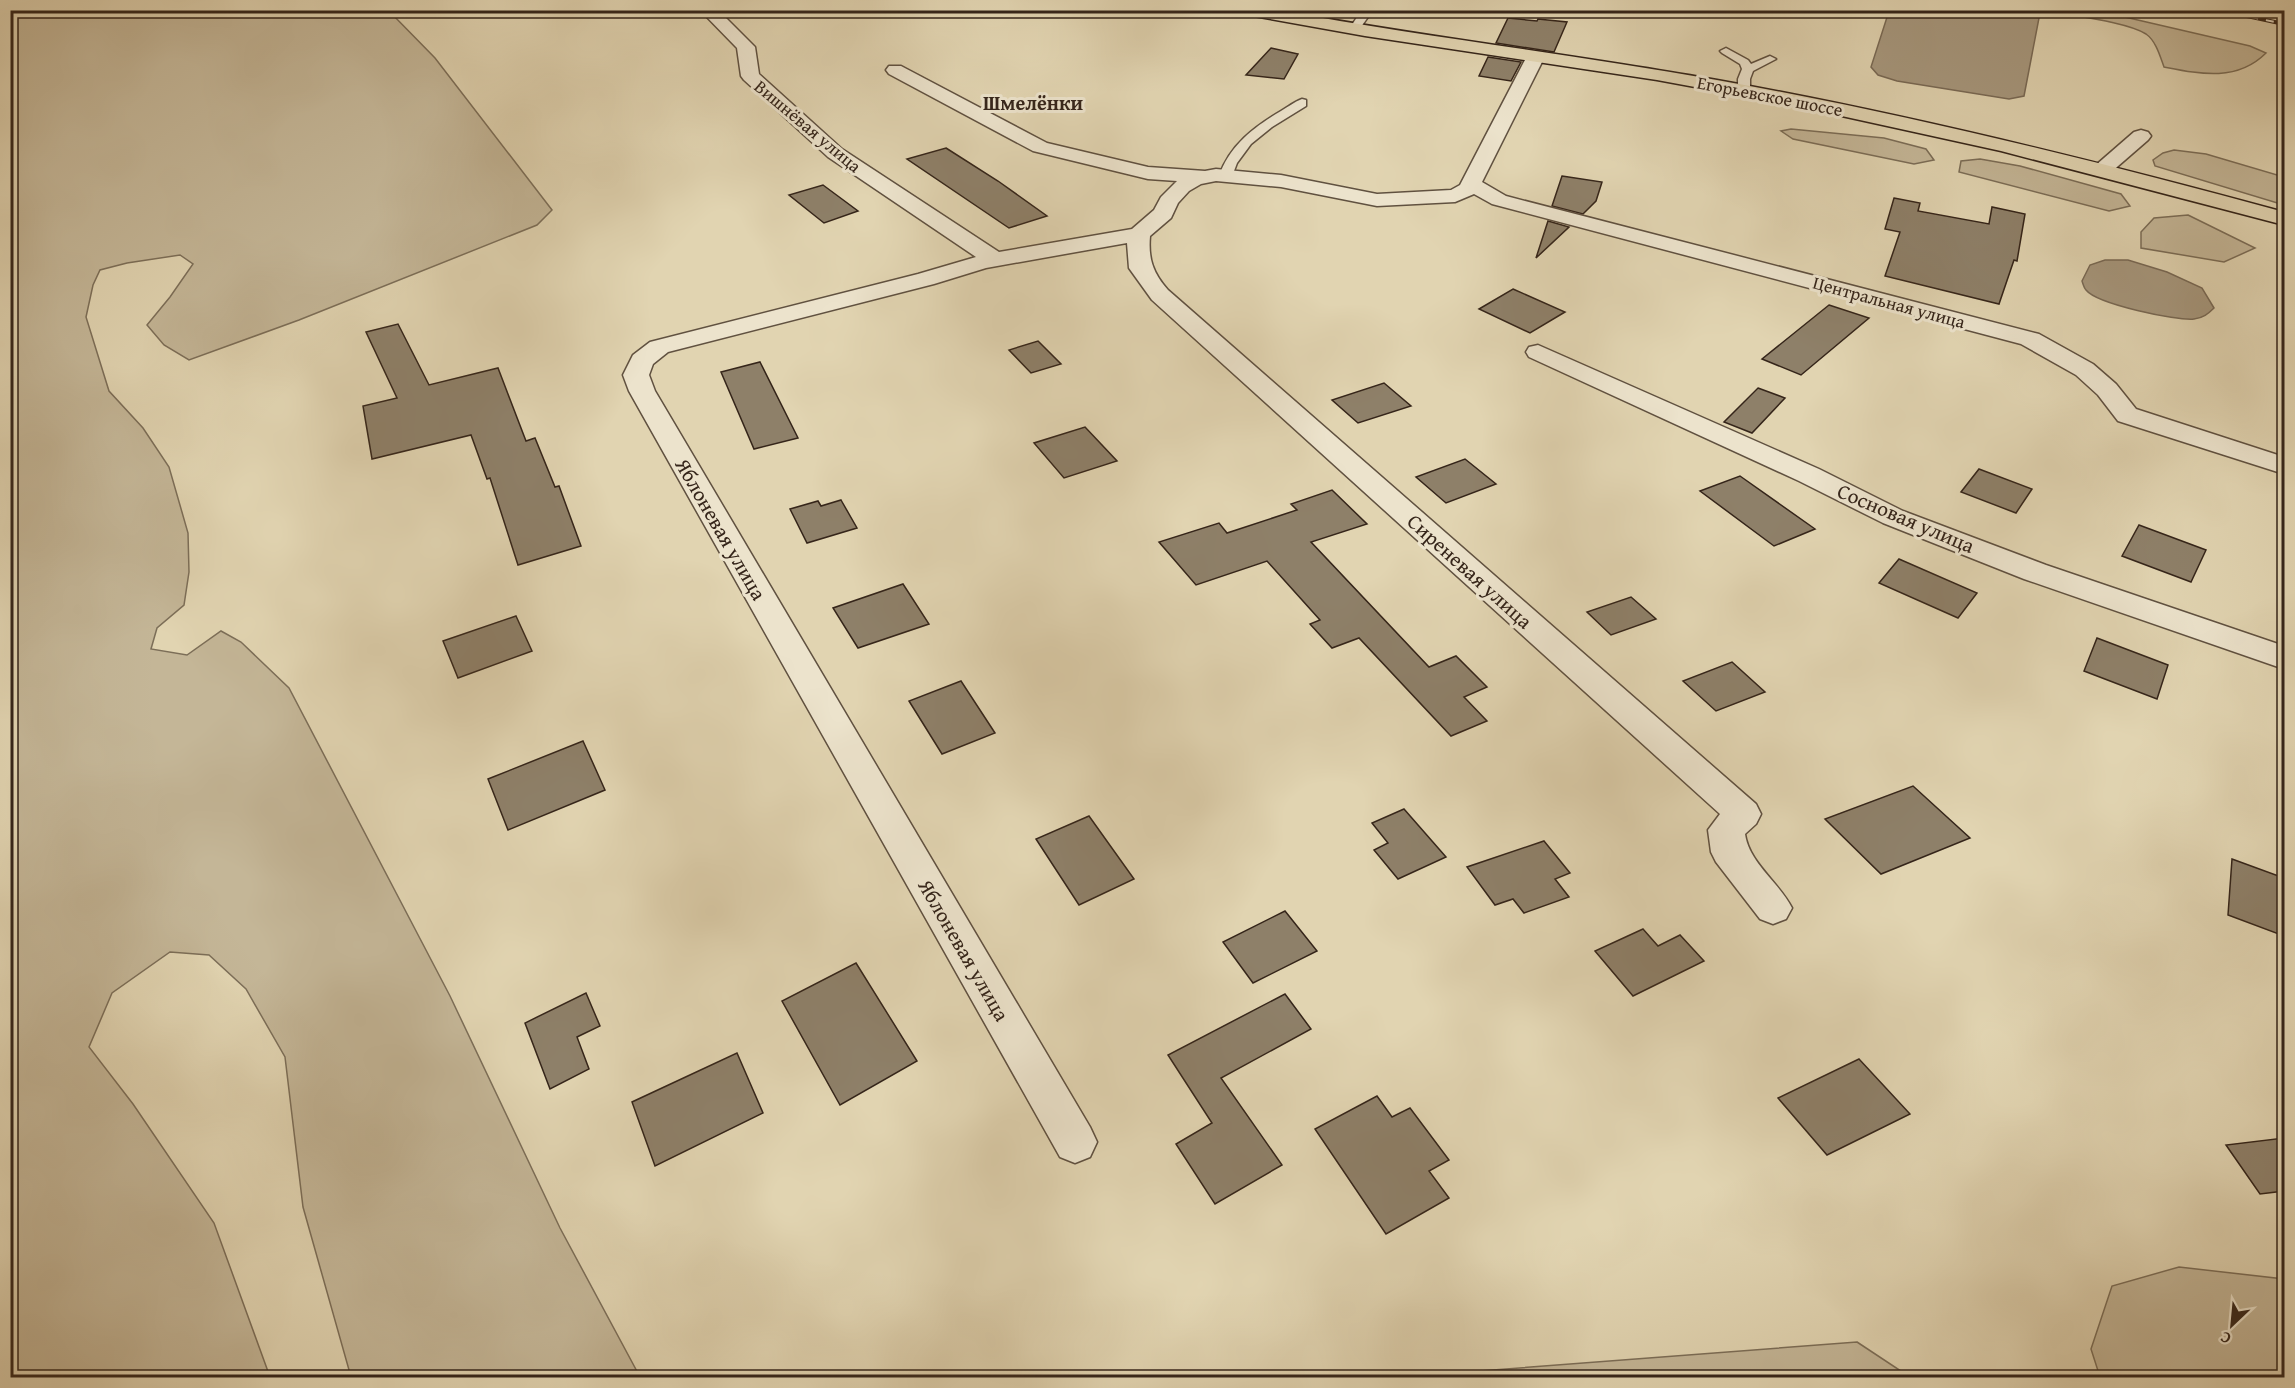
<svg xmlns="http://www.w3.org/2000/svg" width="2295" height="1388" viewBox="0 0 2295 1388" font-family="'Gentium Book Plus',serif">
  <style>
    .green { fill: #c4b697; stroke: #7c6e58; stroke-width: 1.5 }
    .water { fill: #a7987e; stroke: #796a56; stroke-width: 1.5 }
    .building { fill: #8e8069; stroke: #35251a; stroke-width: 1.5 }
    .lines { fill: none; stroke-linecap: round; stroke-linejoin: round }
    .service-casing { stroke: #605140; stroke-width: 3 }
    .minor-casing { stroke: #605140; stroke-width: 3 }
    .primary-casing { stroke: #35251a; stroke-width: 3 }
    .service { fill: #ece3cc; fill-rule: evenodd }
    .minor { fill: #ece3cc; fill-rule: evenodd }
    .primary { fill: #e1d4b1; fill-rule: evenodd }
    .rail-casing { stroke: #35251a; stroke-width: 4 }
    .rail { stroke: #ece3cc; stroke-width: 2; stroke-dasharray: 8; stroke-linecap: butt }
    .labels { text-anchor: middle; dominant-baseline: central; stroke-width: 6; stroke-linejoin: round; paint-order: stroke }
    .far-street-label { font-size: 18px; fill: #35251a; stroke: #ece3cc }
    .far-quarter-label { font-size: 20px; font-weight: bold; fill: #35251a; stroke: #ece3cc }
    .street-label { font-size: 21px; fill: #35251a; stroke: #ece3cc }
  </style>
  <rect width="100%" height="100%" fill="#e1d4b1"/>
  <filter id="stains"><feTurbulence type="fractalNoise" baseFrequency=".00333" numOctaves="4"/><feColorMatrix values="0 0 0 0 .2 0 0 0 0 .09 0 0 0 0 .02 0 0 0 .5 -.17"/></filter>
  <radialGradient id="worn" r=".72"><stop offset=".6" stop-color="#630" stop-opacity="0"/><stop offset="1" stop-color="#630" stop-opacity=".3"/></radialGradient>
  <!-- green -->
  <g class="green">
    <polygon points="10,11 389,11 435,58 552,210 537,225 299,320 189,360 164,345 147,325 170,297 193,264 180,255 127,263 100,270 93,285 86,317 109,391 143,428 169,467 188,533 189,572 184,605 157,628 151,649 187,655 221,631 241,642 289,688 450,996 560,1228 640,1377 351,1377 303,1207 285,1057 246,989 209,955 170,952 112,993 89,1047 133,1104 214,1223 270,1377 11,1377"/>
    <path d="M2049,11h50l151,35 16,7c-29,29 -66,21 -102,14 -4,-11 -8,-26 -18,-33 -19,-12 -73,-18 -97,-23z"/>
    <polygon points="1791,129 1884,138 1926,149 1934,160 1914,164 1793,139 1781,131"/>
    <polygon points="2174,150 2206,154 2284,177 2284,205 2155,166 2153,160 2163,153"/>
    <polygon points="1980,159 2020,166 2121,194 2130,206 2109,211 1959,172 1961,161"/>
    <polygon points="2188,215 2255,248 2224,262 2141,248 2141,232 2154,218"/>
    <polygon points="2179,1267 2284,1279 2284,1377 2100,1377 2091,1349 2112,1286"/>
    <polygon points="1857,1342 1910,1377 1422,1377 1427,1375"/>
  </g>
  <!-- water -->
  <g class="water">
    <polygon points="2017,10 2039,18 2024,96 2009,99 1897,81 1878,75 1871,67 1889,11"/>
    <path d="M2105,260h23l39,12 35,16 12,20c-6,6 -11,10 -20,11 -18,2 -97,-15 -108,-29 -2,-2 -3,-6 -4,-9l8,-16z"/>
  </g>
  <!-- building -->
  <g class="building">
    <polygon points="1508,18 1537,21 1538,19 1567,22 1554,52 1496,43"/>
    <polygon points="1271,48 1298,54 1284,79 1246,75"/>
    <polygon points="1488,57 1521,62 1511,81 1479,76"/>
    <polygon points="946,148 998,181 1047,216 1009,228 907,159"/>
    <polygon points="1562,176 1602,182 1596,201 1583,214 1552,206"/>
    <polygon points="823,185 858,211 824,223 789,195"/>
    <polygon points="1894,198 1920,203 1918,211 1989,224 1992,207 2025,214 2017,261 2014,260 1999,304 1885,276 1900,232 1885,229"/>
    <polygon points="1548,221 1569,227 1536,258"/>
    <polygon points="1513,289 1565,312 1530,333 1479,309"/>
    <polygon points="1829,305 1869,318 1801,375 1762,359"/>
    <polygon points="398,324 429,385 498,368 526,441 535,438 555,487 559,486 581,546 518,565 490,478 487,479 471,435 372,459 363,406 397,398 366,332"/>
    <polygon points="1038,341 1061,364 1031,373 1009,350"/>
    <polygon points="760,362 798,438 754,449 721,372"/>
    <polygon points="1384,383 1411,406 1358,423 1332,400"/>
    <polygon points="1758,388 1785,398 1752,433 1724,422"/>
    <polygon points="1085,427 1117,461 1064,478 1034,443"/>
    <polygon points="1465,459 1496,484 1446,503 1416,477"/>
    <polygon points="1979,469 2032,489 2016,513 1961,492"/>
    <polygon points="1740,476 1815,529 1774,546 1700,491"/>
    <polygon points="1332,490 1367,524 1311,542 1429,667 1456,656 1487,687 1464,697 1487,721 1451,736 1359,638 1332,648 1310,624 1320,620 1267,561 1196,585 1159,542 1219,523 1227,533 1297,510 1291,504"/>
    <polygon points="841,500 857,528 807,543 790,509 818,501 821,506"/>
    <polygon points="2139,525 2206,550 2191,582 2122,556"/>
    <polygon points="1899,559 1977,593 1958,618 1879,583"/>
    <polygon points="903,584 929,624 858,648 833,608"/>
    <polygon points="1631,597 1656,619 1611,635 1587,612"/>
    <polygon points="516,616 532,651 458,678 443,641"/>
    <polygon points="2097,638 2168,665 2157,699 2084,671"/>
    <polygon points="1732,662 1765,692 1716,711 1683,681"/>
    <polygon points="961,681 995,733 942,754 909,701"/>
    <polygon points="583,741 605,790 508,830 488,779"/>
    <polygon points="1913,786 1970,838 1881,874 1825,819"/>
    <polygon points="1404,809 1446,857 1398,879 1374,850 1388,843 1372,823"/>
    <polygon points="1089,816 1134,879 1079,905 1036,839"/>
    <polygon points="1544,841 1570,873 1555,879 1569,897 1524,913 1513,899 1495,905 1467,867"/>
    <polygon points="2232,859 2284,878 2284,936 2228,915"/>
    <polygon points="1285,911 1317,951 1253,983 1223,942"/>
    <polygon points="1643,929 1658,946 1680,935 1704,961 1633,996 1595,951"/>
    <polygon points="856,963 917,1061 840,1105 782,1001"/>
    <polygon points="586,993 600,1026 577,1037 589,1069 550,1089 525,1023"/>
    <polygon points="1285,994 1311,1029 1221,1078 1282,1165 1215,1204 1176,1144 1212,1123 1168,1055"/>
    <polygon points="737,1053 763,1113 655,1166 632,1102"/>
    <polygon points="1859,1059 1910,1114 1827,1155 1778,1098"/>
    <polygon points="1377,1096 1392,1117 1410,1108 1449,1160 1429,1171 1449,1198 1386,1234 1315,1129"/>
    <polygon points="2284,1138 2284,1191 2260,1194 2226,1145"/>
  </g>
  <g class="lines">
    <!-- service casing -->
    <g class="service-casing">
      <g id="service">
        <polygon points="1362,10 1373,10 1358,31 1350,31 1349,29"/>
        <polygon points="1726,48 1748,60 1751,64 1770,56 1776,59 1753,71 1750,79 1750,90 1744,94 1738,90 1738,79 1742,69 1740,64 1722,53 1720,51"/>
        <path d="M1302,99l4,1v6l-34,21 -21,17 -14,19 -6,16h-10l-2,-3c11,-31 35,-49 62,-65 7,-4 13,-9 21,-12z"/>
      </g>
    </g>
    <!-- minor casing -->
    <g class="minor-casing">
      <g id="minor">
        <path d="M700,10h18l37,37 4,27 83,75 157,103 133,-23 22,-19 7,-13 16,-16 -29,-2 -115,-28 -144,-77 -3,-4 3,-4h12l146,77 101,24 57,4 11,-2 65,6 96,19 74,-4 9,-5 67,-129 3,-4h12l3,4 -63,126 24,14 533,138 54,30 23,20 20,25 148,48v17l-166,-53 -20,-26 -22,-20 -55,-31 -529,-140 -18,-10 -19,8 -78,4 -96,-19 -65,-6 -15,3 -12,7 -11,12 -7,15 -21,18c-2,23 3,37 18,54l588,514 5,10 -5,10 -11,10c4,29 34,48 47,74l-6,11 -13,5 -13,-5 -44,-57 -5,-10 -3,-22 12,-16 -568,-514 -23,-32 -2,-25 -141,25 -52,16 -266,68 -15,12 -4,11 6,16 435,736 7,15 -7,15 -15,6 -15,-6 -431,-766 -6,-16 10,-20 17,-13 268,-68 58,-17 -148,-100 -84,-77 -3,-4 -4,-28z"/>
        <polygon points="2141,130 2148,132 2151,136 2148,140 2110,173 2096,173 2093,169 2096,165 2134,132"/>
        <polygon points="1538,345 1819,469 1903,511 2046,565 2284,646 2284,669 2024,579 1883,523 1799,481 1529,357 1526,352 1529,347"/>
      </g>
    </g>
    <!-- primary casing -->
    <g class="primary-casing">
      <path id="primary" d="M1240,10h38c146,27 293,44 439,70 191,34 380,81 567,132v13l-283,-74 -214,-47 -130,-24 -292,-44 -117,-21z"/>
    </g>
    <!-- service -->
    <use href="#service" class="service"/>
    <!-- minor -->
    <use href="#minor" class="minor"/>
    <!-- primary -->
    <use href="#primary" class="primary"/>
    <!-- rail casing -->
    <g class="rail-casing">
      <polyline id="rail" points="2219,10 2284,24"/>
    </g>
    <!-- rail -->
    <use href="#rail" class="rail"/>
  </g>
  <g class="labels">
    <!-- far-street labels -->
    <g class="far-street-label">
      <text transform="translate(1770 96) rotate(11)">Егорьевское шоссе</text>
      <text transform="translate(808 126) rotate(40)">Вишнёвая улица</text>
      <text transform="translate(1889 302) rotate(15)">Центральная улица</text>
    </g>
    <!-- far-quarter labels -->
    <g class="far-quarter-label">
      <text x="1033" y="102">Шмелёнки</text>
    </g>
    <!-- street labels -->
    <g class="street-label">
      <text transform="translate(1906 518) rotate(23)">Сосновая улица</text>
      <text transform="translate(721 529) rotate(60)">Яблоневая улица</text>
      <text transform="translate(1470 571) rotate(42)">Сиреневая улица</text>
      <text transform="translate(964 950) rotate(60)">Яблоневая улица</text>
    </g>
  </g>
  <!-- margin -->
  <rect width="2295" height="1388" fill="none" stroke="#e1d4b1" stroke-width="36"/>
  <rect x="12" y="12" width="2271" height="1364" fill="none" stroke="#35251a" stroke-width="3"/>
  <rect x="18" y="18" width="2259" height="1352" fill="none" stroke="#35251a" stroke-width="1.5"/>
  <!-- north arrow -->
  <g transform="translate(2232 1325) rotate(206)" stroke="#ece3cc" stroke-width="4.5" paint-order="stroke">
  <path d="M0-4.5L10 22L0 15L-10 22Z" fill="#35251a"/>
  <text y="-9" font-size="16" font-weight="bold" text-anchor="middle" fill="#35251a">С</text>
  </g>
  <rect width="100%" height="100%" filter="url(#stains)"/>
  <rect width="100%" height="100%" fill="url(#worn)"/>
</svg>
